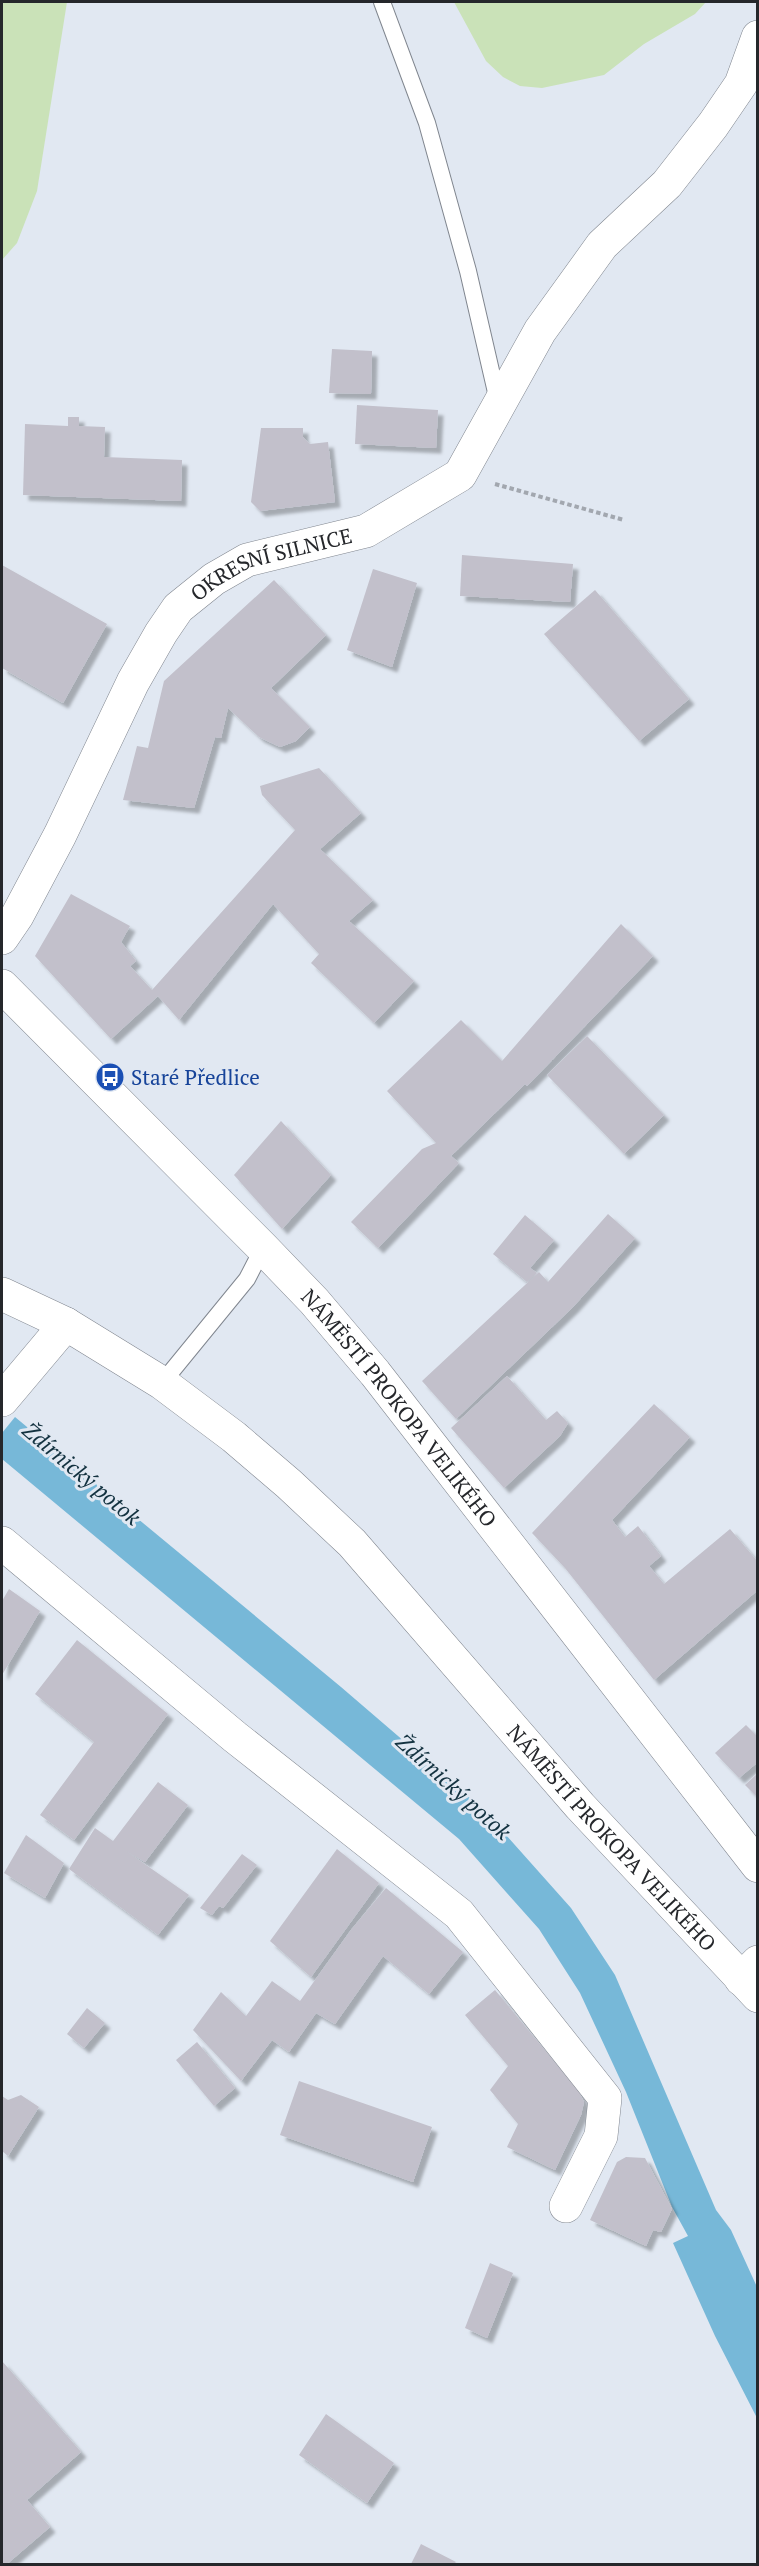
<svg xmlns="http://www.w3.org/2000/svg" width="759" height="2566" viewBox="0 0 759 2566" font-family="'PT Serif',serif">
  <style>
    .green { fill: #cae2b8 }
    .water { fill: #77b8d8 }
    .building { fill: #c2c0cb; filter: url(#shadow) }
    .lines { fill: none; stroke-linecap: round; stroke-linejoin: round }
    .lane-casing { stroke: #80868f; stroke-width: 18 }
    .street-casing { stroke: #80868f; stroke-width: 34 }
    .secondary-casing { stroke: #80868f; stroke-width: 34 }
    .path { stroke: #a2a7af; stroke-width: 4; stroke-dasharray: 4.5 3; stroke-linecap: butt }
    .lane { stroke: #fff; stroke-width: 16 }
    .street { stroke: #fff; stroke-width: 33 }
    .secondary { stroke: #fff; stroke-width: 33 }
    .labels { text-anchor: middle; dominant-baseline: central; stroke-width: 6; stroke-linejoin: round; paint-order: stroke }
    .street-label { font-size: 21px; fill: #25272b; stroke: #e1e8f2 }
    .transit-label { font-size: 21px; fill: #164399; stroke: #e1e8f2; text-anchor: start }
    .water-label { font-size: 22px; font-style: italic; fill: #133240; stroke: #e1e8f2 }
  </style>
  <defs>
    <filter id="shadow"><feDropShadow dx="5.5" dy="5.5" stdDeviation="1.5" flood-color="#0004"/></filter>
  </defs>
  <rect width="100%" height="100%" fill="#e1e8f2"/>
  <!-- green -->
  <g class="green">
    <polygon points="2,2 67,2 37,191 17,243 2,260"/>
    <polygon points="454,2 706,2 695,14 644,44 604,75 542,88 520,86 503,77 486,61"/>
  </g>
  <!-- water -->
  <polygon class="water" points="15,1417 341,1687 483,1809 571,1908 615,1975 716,2210 731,2230 757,2287 757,2418 715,2336 673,2243 688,2236 672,2207 626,2092 580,1993 539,1929 459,1839 2,1459 2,1433"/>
  <!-- building -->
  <g class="building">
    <polygon points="332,349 372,351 371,394 329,393"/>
    <polygon points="357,405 438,410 436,448 355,444"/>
    <polygon points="68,417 79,417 79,426 105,427 104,457 182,460 181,501 23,495 25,424 68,426"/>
    <polygon points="261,428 303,428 303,437 310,444 328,442 335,502 260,511 251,502"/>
    <polygon points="462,555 573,564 570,602 460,596"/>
    <polygon points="2,565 107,624 63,703 2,668"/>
    <polygon points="373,569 417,583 392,667 347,650"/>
    <polygon points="274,580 326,635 271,688 310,727 296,741 280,747 259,737 228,708 221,738 215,737 194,808 123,800 137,746 148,748 164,681"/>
    <polygon points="595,590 689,699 639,741 544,634"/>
    <polygon points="319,768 361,813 320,849 373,900 349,921 414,981 374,1023 311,963 319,954 273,904 179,1020 158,996 111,1039 35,956 71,894 130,926 121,942 136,961 130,966 152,990 295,830 262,795 260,786"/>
    <polygon points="621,924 653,956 527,1086 525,1084 451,1156 459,1163 378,1248 351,1222 422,1149 436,1143 387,1091 461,1020 502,1061"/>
    <polygon points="587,1036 664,1115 624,1154 547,1075"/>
    <polygon points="281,1121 331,1175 282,1229 234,1175"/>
    <polygon points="608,1214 635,1238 573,1307 456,1419 422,1381 539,1272 548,1282"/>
    <polygon points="525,1215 554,1240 530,1268 537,1273 527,1282 493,1254"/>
    <polygon points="507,1376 546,1420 557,1411 568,1423 560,1436 504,1488 451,1428"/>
    <polygon points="654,1404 690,1437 612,1520 625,1537 638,1526 661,1556 649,1566 664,1584 730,1529 758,1562 758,1590 654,1680 565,1568 532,1533"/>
    <polygon points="9,1589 40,1611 2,1675 2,1601"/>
    <polygon points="77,1640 168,1714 74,1840 40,1815 94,1742 35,1694"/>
    <polygon points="746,1725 758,1737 758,1762 739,1778 715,1753"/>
    <polygon points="758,1773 758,1798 745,1785"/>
    <polygon points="158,1782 188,1805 145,1862 126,1851 189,1895 158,1935 69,1869 95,1828 113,1841"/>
    <polygon points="26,1835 64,1863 45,1898 4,1873"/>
    <polygon points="337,1849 379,1883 311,1977 270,1941"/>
    <polygon points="242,1854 257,1865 223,1908 219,1906 212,1915 200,1908"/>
    <polygon points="386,1888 463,1952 429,1994 383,1956 335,2024 316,2013 289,2052 272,2040 241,2081 193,2030 221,1992 246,2016 272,1981 300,2001 351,1930"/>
    <polygon points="495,1990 578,2090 584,2102 581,2115 555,2170 507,2147 518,2124 490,2090 508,2066 465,2015"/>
    <polygon points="87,2008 105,2023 84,2048 67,2034"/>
    <polygon points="197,2042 235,2088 214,2106 176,2060"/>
    <polygon points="299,2081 432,2127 413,2182 280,2135"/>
    <polygon points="21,2095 39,2107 8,2156 2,2151 2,2096 8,2100"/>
    <polygon points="626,2157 645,2158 672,2209 661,2232 653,2230 646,2246 590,2220 617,2162"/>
    <polygon points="490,2263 513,2273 487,2338 465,2328"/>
    <polygon points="2,2361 81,2452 27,2500 50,2527 7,2564 2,2564"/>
    <polygon points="326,2414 394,2463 367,2503 299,2455"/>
    <polygon points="421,2544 456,2562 454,2564 411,2564"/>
  </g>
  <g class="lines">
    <!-- lane casing -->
    <g class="lane-casing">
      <g id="lane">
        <polyline points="382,2 427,123 468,271 498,401"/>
        <polyline points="162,1383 247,1279 263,1248"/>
      </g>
    </g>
    <!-- street casing -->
    <g class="street-casing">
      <g id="street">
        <path id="s1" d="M2,938l15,-22 43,-81 73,-153 28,-49 17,-25 36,-29 33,-19 119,-29 94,-56 80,-144 62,-86 65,-61 46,-59 28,-41 17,-47"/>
        <path id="s2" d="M2,986l261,262 51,53 61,72 383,493"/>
        <polyline points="2,1400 66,1324"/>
        <polyline points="2,1543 235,1737 459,1914 605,2098 601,2136 566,2206"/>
        <polyline points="741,1979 758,1962"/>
      </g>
    </g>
    <!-- secondary casing -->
    <g class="secondary-casing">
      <g id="secondary">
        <path id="s3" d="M2,1294l64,30 96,59 72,54 55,47 63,59 228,263 178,190"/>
      </g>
    </g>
    <!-- path -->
    <polyline class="path" points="495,484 624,520"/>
    <!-- lane -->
    <use href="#lane" class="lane"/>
    <!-- street -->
    <use href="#street" class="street"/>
    <!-- secondary -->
    <use href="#secondary" class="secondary"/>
  </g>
  <!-- icons -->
  <defs>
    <g id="bus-disc" transform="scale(1.5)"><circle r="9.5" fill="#1a4fb4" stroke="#e1e8f2"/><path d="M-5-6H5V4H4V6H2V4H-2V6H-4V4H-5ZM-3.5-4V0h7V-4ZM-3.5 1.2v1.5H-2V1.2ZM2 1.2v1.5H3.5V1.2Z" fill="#fff"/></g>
  </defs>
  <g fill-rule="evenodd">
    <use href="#bus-disc" x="110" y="1077"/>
  </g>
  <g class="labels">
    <!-- street labels -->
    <g class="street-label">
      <text stroke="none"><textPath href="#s1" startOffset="480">OKRESNÍ SILNICE</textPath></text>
      <text stroke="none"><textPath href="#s2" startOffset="580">NÁMĚSTÍ PROKOPA VELIKÉHO</textPath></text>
      <text stroke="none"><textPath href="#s3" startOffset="825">NÁMĚSTÍ PROKOPA VELIKÉHO</textPath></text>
    </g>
    <!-- transit labels -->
    <g class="transit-label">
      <text x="131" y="1077">Staré Předlice</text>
    </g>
    <!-- water labels -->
    <g class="water-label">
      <text transform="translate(82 1473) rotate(40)">Ždírnický potok</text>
      <text transform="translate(454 1786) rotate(42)">Ždírnický potok</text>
    </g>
  </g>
  <!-- border -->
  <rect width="759" height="2566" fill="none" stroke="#25272b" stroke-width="6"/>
</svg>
